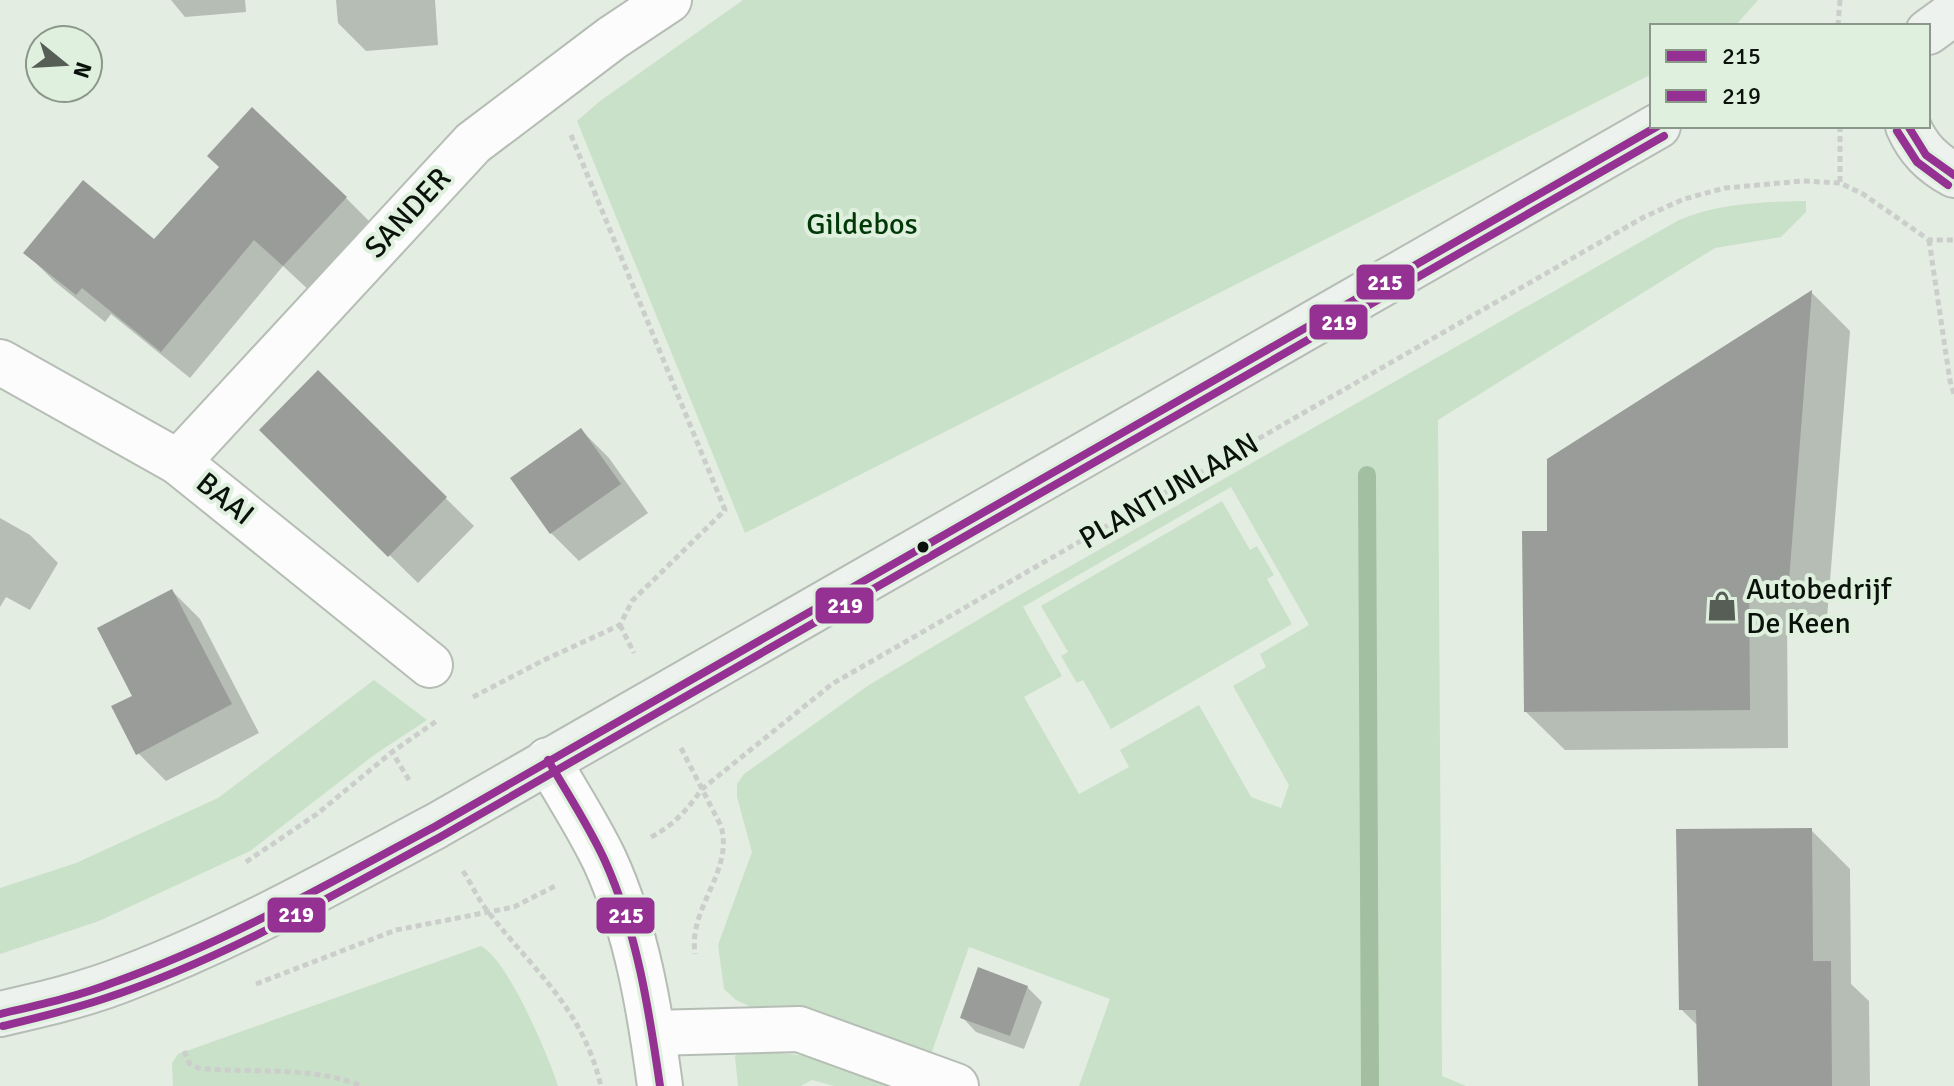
<svg xmlns="http://www.w3.org/2000/svg" width="1954" height="1086" viewBox="0 0 1954 1086" font-family="Signika,sans-serif">
  <style>
    .green { fill: #cae1c9; fill-rule: evenodd }
    .shadow { fill: #0003 }
    .lines { fill: none; stroke-linecap: round; stroke-linejoin: round }
    .stream { stroke: #a2bfa2; stroke-width: 18 }
    .building { fill: #9a9c9a }
    .street-casing { stroke: #b5bdb5; stroke-width: 48 }
    .secondary-casing { stroke: #b5bdb5; stroke-width: 48 }
    .path { stroke: #cbcecb; stroke-width: 5; stroke-dasharray: 6 4; stroke-linecap: butt }
    .street { stroke: #fbfcfb; stroke-width: 44 }
    .secondary { stroke: #eef2ef; stroke-width: 44 }
    .bus-1-casing { stroke: #dff1de; stroke-width: 14 }
    .bus-2-casing { stroke: #dff1de; stroke-width: 14 }
    .bus-1 { stroke: #953192; stroke-width: 8 }
    .bus-2 { stroke: #953192; stroke-width: 8 }
    .bus-dot { fill: #0b110b; stroke: #dff1de; stroke-width: 3 }
    .labels { text-anchor: middle; dominant-baseline: central; stroke-width: 8; stroke-linejoin: round; paint-order: stroke }
    .street-label { font-size: 30px; fill: #0b110b; stroke: #dff1de }
    .park-label { font-size: 30px; fill: #003907; stroke: #dff1de }
    .poi-label { font-size: 30px; fill: #0b110b; stroke: #dff1de; text-anchor: start }
    .line-badge { stroke: #dff1de; stroke-width: 3 }
    .badge-label { font-size: 22px; text-anchor: middle; font-weight: bold; fill: #fff }
  </style>
  <rect width="100%" height="100%" fill="#e3ede2"/>
  <!-- green -->
  <g class="green">
    <polygon points="743,0 1758,0 1735,26 1652,26 1652,74 745,533 577,121 600,101"/>
    <path d="M1806,201v11l-25,25 -66,11 -277,172 4,656 24,10h-387l31,-87 -141,-52 -39,110 -142,-50 -35,1 -17,-8 -12,-11 -6,-44 34,-93 -15,-55v-13l7,-10 125,-89 147,-88 663,-377c40,-17 84,-18 127,-19zM1231,487l78,138 -49,29 6,13 -33,19 56,99 -8,23 -30,-11 -52,-92 -79,45 9,17 -50,27 -55,-97 38,-21 -39,-69z"/>
    <polygon points="1222,501 1250,550 1257,546 1274,575 1267,579 1292,624 1111,729 1083,680 1077,683 1061,656 1068,652 1041,606"/>
    <polygon points="374,680 427,720 374,755 250,851 99,921 0,954 0,888 76,863 218,798"/>
    <path d="M481,946c27,14 67,109 77,140h-385l-1,-23 6,-9z"/>
    <polygon points="744,1049 817,1057 904,1086 834,1086 812,1080 801,1086 738,1086 735,1057 739,1051"/>
  </g>
  <!-- shadow -->
  <g class="shadow">
    <polygon points="171,0 245,0 246,12 185,17"/>
    <polygon points="336,0 435,0 438,45 366,51 338,23"/>
    <polygon points="346,198 374,226 312,293 283,266 190,378 111,314 105,322 54,281 26,253 154,242"/>
    <polygon points="1811,292 1850,331 1827,618 1787,619 1788,748 1565,750 1526,712"/>
    <polygon points="318,373 474,526 418,583 262,430"/>
    <polygon points="581,430 609,458 648,513 579,561 551,533"/>
    <polygon points="0,518 30,535 58,563 30,610 6,597 0,607"/>
    <polygon points="172,591 200,619 259,733 166,781 138,753 135,697"/>
    <polygon points="1811,830 1850,869 1851,984 1869,1001 1870,1086 1700,1086 1699,1027 1681,1009"/>
    <polygon points="1027,987 1042,1002 1024,1049 976,1032 962,1017"/>
  </g>
  <g class="lines">
    <!-- stream -->
    <polyline class="stream" points="1367,475 1370,1086"/>
  </g>
  <!-- building -->
  <g class="building">
    <polygon points="252,107 347,197 283,266 254,240 161,352 82,288 76,295 23,253 83,180 154,239 219,167 207,156"/>
    <polygon points="1812,290 1789,580 1749,581 1750,710 1524,712 1522,531 1547,531 1547,459"/>
    <polygon points="318,370 447,497 388,557 259,430"/>
    <polygon points="581,428 621,484 550,534 510,478"/>
    <polygon points="172,589 232,704 136,755 111,706 132,696 97,628"/>
    <polygon points="1812,828 1813,961 1831,961 1832,1086 1698,1086 1696,1010 1679,1010 1676,829"/>
    <polygon points="978,967 1028,986 1010,1036 960,1018"/>
  </g>
  <g class="lines">
    <!-- street casing -->
    <g class="street-casing">
      <g id="street">
        <polyline points="0,362 178,462 430,665"/>
        <polyline points="178,462 473,143 612,38 669,0"/>
        <path d="M548,760c19,34 41,67 57,101 32,70 45,150 55,225"/>
        <polyline points="653,1033 799,1029 956,1086"/>
      </g>
    </g>
    <!-- secondary casing -->
    <g class="secondary-casing">
      <g id="secondary">
        <polyline points="1928,32 1954,13"/>
        <path d="M1908,126c10,23 24,37 46,49"/>
        <path d="M0,1014c44,-10 87,-20 129,-37 107,-41 206,-97 307,-151l1222,-700"/>
      </g>
    </g>
    <!-- path -->
    <g class="path">
      <polyline points="1838,26 1840,0"/>
      <polyline points="1840,126 1840,183"/>
      <polyline points="571,135 725,510 632,601 620,625"/>
      <polyline points="1929,240 1950,381 1954,394"/>
      <polyline points="620,625 634,653"/>
      <polyline points="473,697 542,661 620,625"/>
      <path d="M681,748l40,78c13,46 -33,81 -26,128"/>
      <polyline points="409,780 392,752 438,720"/>
      <path d="M651,837c23,-12 36,-27 51,-48l130,-105 812,-467 40,-18 41,-11 78,-7 37,2 23,11 66,46h25"/>
      <polyline points="246,862 317,814 392,752"/>
      <path d="M463,871c9,14 16,30 26,42 47,60 93,95 112,173"/>
      <polyline points="256,984 396,930 514,907 557,885"/>
      <path d="M184,1051l5,12 9,5c56,6 111,-3 164,18"/>
    </g>
    <!-- street -->
    <use href="#street" class="street"/>
    <!-- secondary -->
    <use href="#secondary" class="secondary"/>
    <!-- bus-1 casing -->
    <g class="bus-1-casing">
      <g id="bus-1">
        <polyline points="1908,126 1926,155 1954,175"/>
        <path d="M548,760c19,33 41,66 57,101 32,71 44,149 55,225"/>
        <path d="M0,1014c38,-9 76,-17 112,-31 113,-40 218,-100 324,-157l1222,-700"/>
      </g>
    </g>
    <!-- bus-2 casing -->
    <g class="bus-2-casing">
      <g id="bus-2">
        <polyline points="1897,131 1917,162 1948,185"/>
        <path d="M3,1026c33,-8 67,-16 100,-27 119,-39 229,-103 339,-163l1222,-700"/>
      </g>
    </g>
    <!-- bus-1 -->
    <use href="#bus-1" class="bus-1"/>
    <!-- bus-2 -->
    <use href="#bus-2" class="bus-2"/>
  </g>
  <!-- icons -->
  <defs>
    <g id="shop-bare" transform="scale(2.4)"><path d="M-5-2.5h2.3a2.7 3.5 0 0 1 5.4 0H5L5.5 6h-11ZM-1.5-2.5h3a1.5 2.3 0 0 0-3 0Z" fill="#575e56" stroke="#dff1de" stroke-width="2.5" paint-order="stroke"/></g>
  </defs>
  <g fill-rule="evenodd">
    <use href="#shop-bare" x="1722" y="606"/>
  </g>
  <!-- markers -->
  <circle class="bus-dot" cx="923" cy="547" r="7"/>
  <g class="labels">
    <!-- street labels -->
    <g class="street-label">
      <text transform="translate(408 213) rotate(-47)">SANDER</text>
      <text transform="translate(1169 491) rotate(-30)">PLANTIJNLAAN</text>
      <text transform="translate(225 499) rotate(39)">BAAI</text>
    </g>
    <!-- park labels -->
    <g class="park-label">
      <text x="862" y="224">Gildebos</text>
    </g>
    <!-- poi labels -->
    <g class="poi-label">
      <text x="1746" y="589">Autobedrijf<tspan x="1746" dy="34">De Keen</tspan></text>
    </g>
  </g>
  <g class="line-badge">
    <rect x="1355" y="263" width="61" height="38" rx="8" fill="#953192"/>
    <rect x="1308" y="303" width="61" height="38" rx="8" fill="#953192"/>
    <rect x="814" y="586" width="61" height="39" rx="8" fill="#953192"/>
    <rect x="266" y="896" width="61" height="38" rx="8" fill="#953192"/>
    <rect x="595" y="896" width="61" height="39" rx="8" fill="#953192"/>
  </g>
  <g class="badge-label">
    <text x="1385" y="290">215</text>
    <text x="1339" y="330">219</text>
    <text x="845" y="613">219</text>
    <text x="296" y="922">219</text>
    <text x="626" y="923">215</text>
  </g>
  <!-- legend -->
  <rect x="1650" y="24" width="280" height="104" fill="#dff1de" stroke="#8a978a" stroke-width="2"/>
  <rect x="1666" y="50" width="40" height="12" fill="#953192" stroke="#8a978a" stroke-width="2"/>
  <text x="1722" y="64" font-size="24" fill="#0b110b">215</text>
  <rect x="1666" y="90" width="40" height="12" fill="#953192" stroke="#8a978a" stroke-width="2"/>
  <text x="1722" y="104" font-size="24" fill="#0b110b">219</text>
  <!-- north arrow -->
  <g transform="translate(64 64) rotate(108)"><circle r="38" fill="#dff1de" stroke="#8a978a" stroke-width="2"/>
  <path d="M0-6L14 30L0 20L-14 30Z" fill="#575e56"/>
  <text y="-12" font-size="22" font-weight="bold" text-anchor="middle" fill="#0b110b">N</text>
  </g>
</svg>
